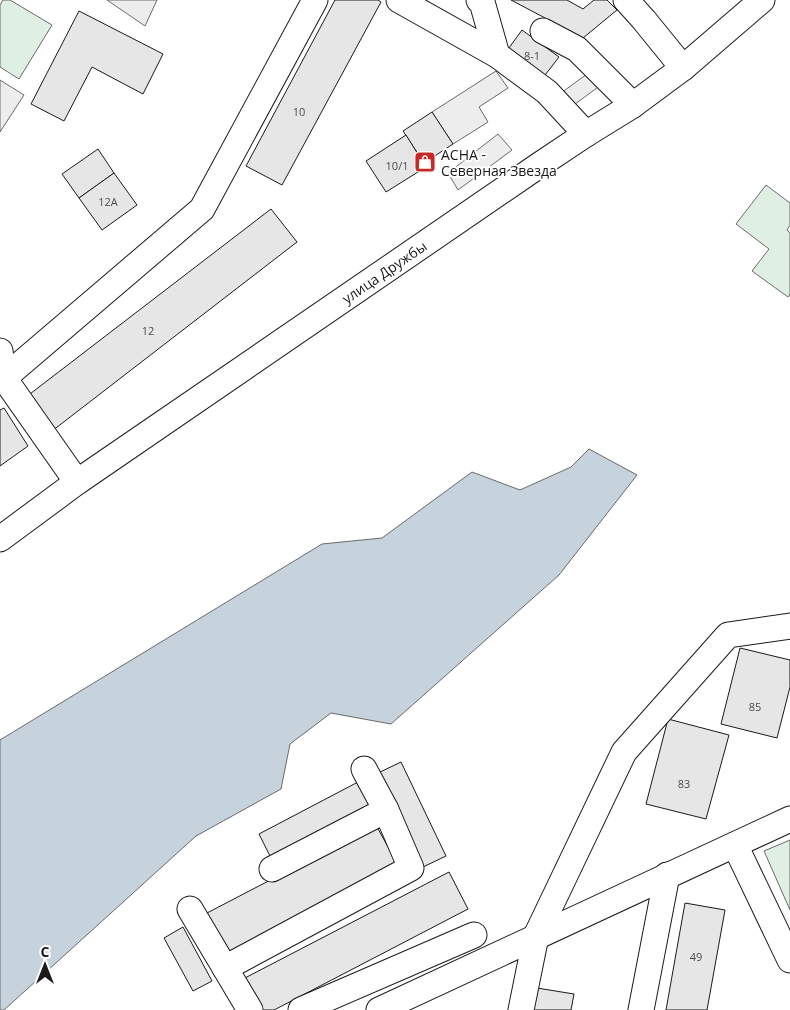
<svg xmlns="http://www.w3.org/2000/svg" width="790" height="1010" viewBox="0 0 790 1010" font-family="'Open Sans',sans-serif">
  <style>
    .green { fill: #e0efe3; stroke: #6a6a6a }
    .parking { fill: #ededed; stroke: #6a6a6a }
    .water { fill: #c6d2dc; stroke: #6a6a6a }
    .building { fill: #e6e6e6; stroke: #1a1a1a }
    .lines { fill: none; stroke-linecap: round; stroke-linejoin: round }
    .minor-casing { stroke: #1a1a1a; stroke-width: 27 }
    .minor { stroke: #fff; stroke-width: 25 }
    .labels { text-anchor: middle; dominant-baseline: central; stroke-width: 4; stroke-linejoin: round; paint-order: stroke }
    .number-label { font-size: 11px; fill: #4d4d4d }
    .poi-label { font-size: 14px; fill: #1a1a1a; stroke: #fff; text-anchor: start }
    .street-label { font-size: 14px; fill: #1a1a1a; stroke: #fff }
  </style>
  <rect width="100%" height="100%" fill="#fff"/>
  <!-- green -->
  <g class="green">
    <polygon points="3,0 10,0 52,25 19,79 0,67 0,5"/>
    <polygon points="766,185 790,203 790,225 787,230 790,233 790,294 788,297 752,271 769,249 736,224"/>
    <polygon points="790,840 790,910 764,851"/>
  </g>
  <!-- parking -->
  <g class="parking">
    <polygon points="107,0 157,0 145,26"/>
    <polygon points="496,71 508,88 479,107 488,122 453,144 432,112"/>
    <polygon points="591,71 601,85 571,107 561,93"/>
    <polygon points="0,80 24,95 0,132"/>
    <polygon points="498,134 512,150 458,190 448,173"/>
  </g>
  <!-- water -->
  <polygon class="water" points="589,449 637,475 559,575 391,724 331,713 290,744 281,789 196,836 4,1010 0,1010 0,740 322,544 382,538 472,472 520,490 571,467"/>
  <!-- building -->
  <g class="building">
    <polygon points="335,0 378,0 381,2 282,185 246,166"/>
    <polygon points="511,0 567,0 583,9 594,0 607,0 617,10 583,38"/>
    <polygon points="79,11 163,54 143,94 92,67 64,121 31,104"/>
    <polygon points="522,30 559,57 542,79 506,52"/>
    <polygon points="432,112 453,144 424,163 403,131"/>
    <polygon points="406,135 426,167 386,192 366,161"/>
    <polygon points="98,149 114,173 79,198 62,174"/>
    <polygon points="114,173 137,205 102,230 79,198"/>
    <polygon points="271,209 297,242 52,431 26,397"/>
    <polygon points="4,408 28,446 0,466 0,410"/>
    <polygon points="740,648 790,660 790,687 777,738 721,724"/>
    <polygon points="668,719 729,735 706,819 646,804"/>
    <polygon points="401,762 446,856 423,867 378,773"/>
    <polygon points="358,782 371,807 271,858 259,834"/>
    <polygon points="376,825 400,869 231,957 207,913"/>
    <polygon points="449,872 468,909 274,1010 259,1010 243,979"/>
    <polygon points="685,903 725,910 707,1010 666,1010"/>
    <polygon points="183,927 212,981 193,991 164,938"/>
    <polygon points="537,988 574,994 571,1010 533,1010"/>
  </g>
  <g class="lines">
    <!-- minor casing -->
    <g class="minor-casing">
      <g id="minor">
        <polyline points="399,0 497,55"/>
        <polyline points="479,0 482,2 497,55 547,92 586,134"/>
        <polyline points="626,0 644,20 683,68"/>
        <polyline points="543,31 577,49 633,105"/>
        <polyline points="0,351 4,378 77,482"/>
        <polyline points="4,378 202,209 315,0"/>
        <path id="s1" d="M0,539l77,-57 461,-316 48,-32 47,-29 50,-37 79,-68"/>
        <polyline points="735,845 790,960"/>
        <polyline points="272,869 386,810"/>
        <polyline points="190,909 250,1010"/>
        <polyline points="225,968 411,868 386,810 364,769"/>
        <polyline points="301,1010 474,935"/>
        <polyline points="379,1010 790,819"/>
        <polyline points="521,1010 536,936 624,752 728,635 790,626"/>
        <polyline points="641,1010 667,875"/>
      </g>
    </g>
    <!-- minor -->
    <use href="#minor" class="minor"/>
  </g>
  <!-- icons -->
  <defs>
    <g id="shop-square" transform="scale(1.125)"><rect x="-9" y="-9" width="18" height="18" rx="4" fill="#c62828" stroke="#fff"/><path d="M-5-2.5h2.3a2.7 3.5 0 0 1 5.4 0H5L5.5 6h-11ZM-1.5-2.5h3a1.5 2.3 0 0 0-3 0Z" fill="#fff"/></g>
  </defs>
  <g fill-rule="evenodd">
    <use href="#shop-square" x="425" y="162"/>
  </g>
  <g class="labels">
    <!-- number labels -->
    <g class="number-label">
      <text x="532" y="55">8-1</text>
      <text x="299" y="111">10</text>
      <text x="397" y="165">10/1</text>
      <text x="108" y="201">12А</text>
      <text x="148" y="330">12</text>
      <text x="755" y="706">85</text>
      <text x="684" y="783">83</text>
      <text x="696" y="956">49</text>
    </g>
    <!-- poi labels -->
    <g class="poi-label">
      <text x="441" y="154">АСНА -<tspan x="441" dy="16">Северная Звезда</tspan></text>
    </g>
    <!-- street labels -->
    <g class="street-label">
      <text stroke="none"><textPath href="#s1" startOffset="468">улица Дружбы</textPath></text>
    </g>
  </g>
  <!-- north arrow -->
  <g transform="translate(45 965)" stroke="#ffffff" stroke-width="4" paint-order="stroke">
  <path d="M0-4L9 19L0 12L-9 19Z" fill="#1a1a1a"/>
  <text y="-8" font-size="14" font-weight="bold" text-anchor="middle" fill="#1a1a1a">С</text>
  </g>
</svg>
